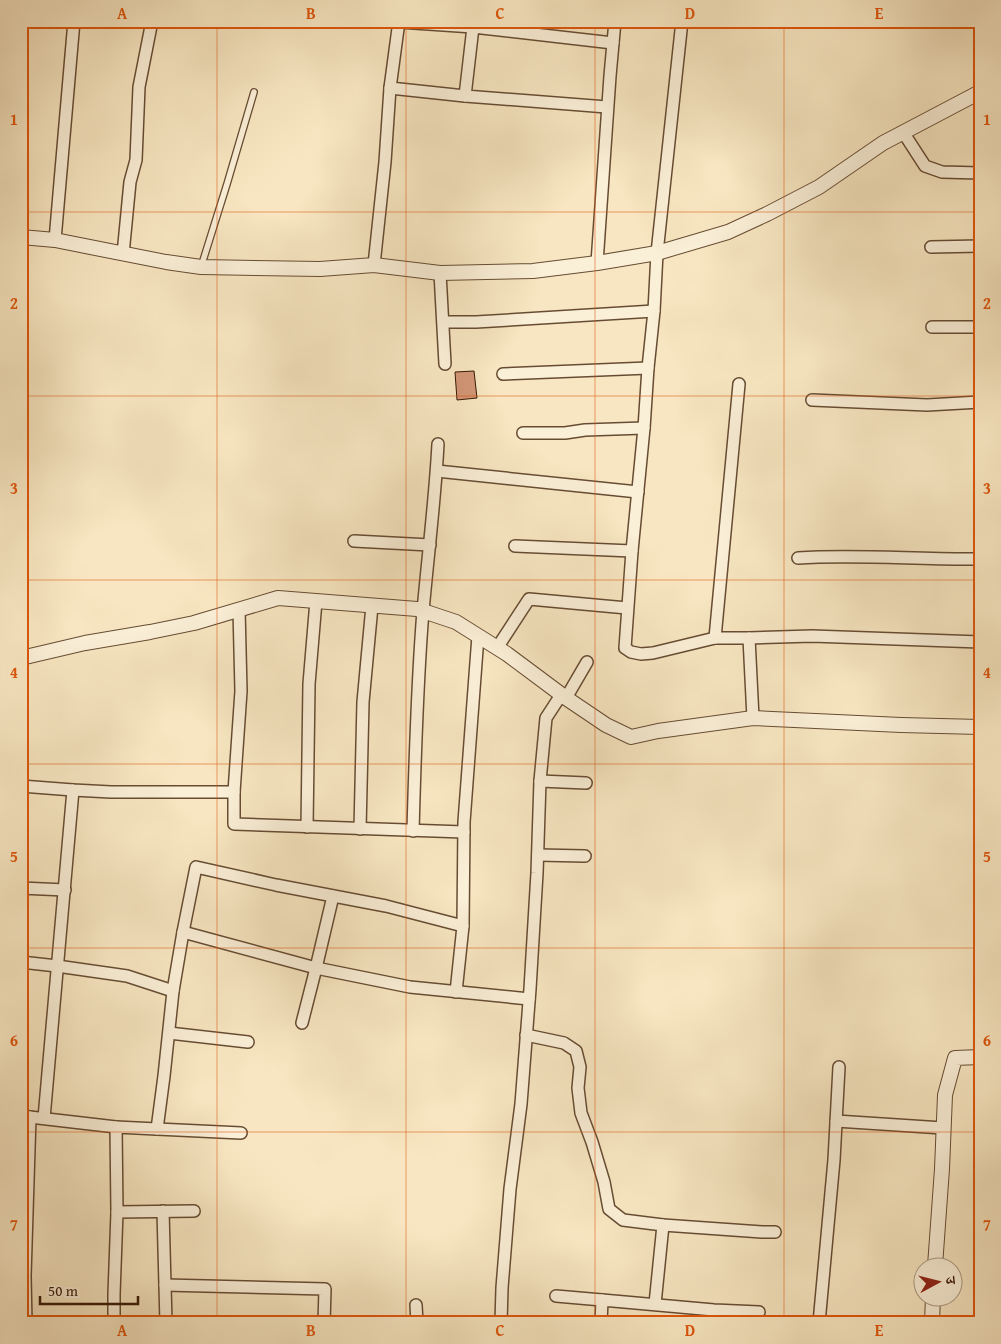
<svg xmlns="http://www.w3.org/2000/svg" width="1001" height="1344" viewBox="0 0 1001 1344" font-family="'Gentium Book Plus','Noto Serif Devanagari',serif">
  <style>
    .building { fill: #d29676; stroke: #371904 }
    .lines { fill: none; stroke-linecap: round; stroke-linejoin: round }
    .service-casing { stroke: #674c33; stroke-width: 8 }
    .minor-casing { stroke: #674c33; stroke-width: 14 }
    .tertiary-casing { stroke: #674c33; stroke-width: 16 }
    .service { stroke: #faefd7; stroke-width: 5.5 }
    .minor { stroke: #faefd7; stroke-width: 11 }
    .tertiary { stroke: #faefd7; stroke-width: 14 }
    .grid { fill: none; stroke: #df560c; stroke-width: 1; stroke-opacity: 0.55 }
    .neatline { fill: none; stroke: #df560c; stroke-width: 2 }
    .grid-label { font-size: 16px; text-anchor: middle; font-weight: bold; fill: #df560c }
  </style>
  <rect width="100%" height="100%" fill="#f7e6c1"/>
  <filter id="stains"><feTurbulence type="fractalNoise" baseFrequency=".004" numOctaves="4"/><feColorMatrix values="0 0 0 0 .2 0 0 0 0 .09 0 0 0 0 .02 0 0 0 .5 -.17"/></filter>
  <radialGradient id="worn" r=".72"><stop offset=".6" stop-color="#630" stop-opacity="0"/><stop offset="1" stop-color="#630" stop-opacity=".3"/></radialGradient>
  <!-- building -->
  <polygon class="building" points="474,371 477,398 457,400 455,372"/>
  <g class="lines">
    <!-- service casing -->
    <g class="service-casing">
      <polyline id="service" points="201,267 227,184 254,92"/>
    </g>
    <!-- minor casing -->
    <g class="minor-casing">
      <g id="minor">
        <polyline points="682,21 657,253 654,311 648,368 644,428 632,551 625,648 631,652 641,654 653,653 715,638 749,638 753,718"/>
        <polyline points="399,22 473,27"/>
        <polyline points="390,88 465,96"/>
        <polyline points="607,107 465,96 473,27 613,43"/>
        <polyline points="903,132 925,166 942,172 980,173"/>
        <polyline points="55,240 74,21"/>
        <polyline points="931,247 980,246"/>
        <polyline points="123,254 130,182 136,160 139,87 152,21"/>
        <polyline points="597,263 610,76 615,21"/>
        <polyline points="374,265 385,162 390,88 399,21"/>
        <polyline points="440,273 445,364"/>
        <polyline points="444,322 476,322 654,311"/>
        <polyline points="932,327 980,327"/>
        <polyline points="503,374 648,368"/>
        <polyline points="812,400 927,405 980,402"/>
        <polyline points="523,433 565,433 585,430 644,428"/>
        <polyline points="437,471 638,492"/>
        <polyline points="354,541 430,545"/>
        <polyline points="515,546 632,551"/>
        <path d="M798,558c60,-4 121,2 182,1"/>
        <polyline points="715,638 739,384"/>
        <polyline points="749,638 812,636 980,642"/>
        <polyline points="497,648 529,599 627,608"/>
        <polyline points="566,698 587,662"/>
        <polyline points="540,781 586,783"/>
        <polyline points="21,786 73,790 111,792 234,792 241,691 239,609"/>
        <polyline points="234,792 234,824 464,832"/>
        <polyline points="307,827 309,684 316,601"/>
        <polyline points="360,829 363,702 372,606"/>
        <path d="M413,831c2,-74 4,-147 10,-220 5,-56 12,-111 15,-167"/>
        <polyline points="538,855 585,856"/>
        <polyline points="21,888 65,890"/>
        <polyline points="183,932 316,968 410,987 529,999"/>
        <polyline points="21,962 57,966 127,976 173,991 164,1076 157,1129 116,1127 117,1212 114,1294 114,1323"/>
        <polyline points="173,991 183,932 196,867 276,885 386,906 463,926"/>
        <polyline points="456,992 463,926 464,822 478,636"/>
        <polyline points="302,1023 316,968 333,896"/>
        <polyline points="169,1033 248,1042"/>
        <polyline points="526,1035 564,1043 576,1051 580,1067 578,1088 581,1113 592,1142 604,1182 609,1209 623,1220 663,1225 762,1232 775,1232"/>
        <polyline points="21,1116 116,1127"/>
        <polyline points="44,1118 73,790"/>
        <polyline points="836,1121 943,1128"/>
        <polyline points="157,1129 241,1133"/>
        <polyline points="163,1211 166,1323"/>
        <polyline points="117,1212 194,1211"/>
        <polyline points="165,1285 325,1289 324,1323"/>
        <polyline points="556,1296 602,1300"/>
        <polyline points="655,1304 663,1225"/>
        <polyline points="416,1305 417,1323"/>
        <polyline points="26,1323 25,1276 30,1117"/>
        <polyline points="501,1323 502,1288 510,1189 521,1104 530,989 537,873 540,781 546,718 561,695"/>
        <polyline points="601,1323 602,1300 714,1310 759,1312"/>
        <polyline points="819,1323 834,1160 839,1067"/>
      </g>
    </g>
    <!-- tertiary casing -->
    <g class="tertiary-casing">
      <g id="tertiary">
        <polyline points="21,237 55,240 166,262 201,267 320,269 374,265 440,273 533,271 597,263 657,253 728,232 767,214 819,187 883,143 980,92"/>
        <polyline points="21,658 85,643 150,632 194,623 278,598 316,601 417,609 456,622 507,654 566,698 606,725 631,737 658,731 753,718 901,725 980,727"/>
        <polyline points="935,1266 942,1169 945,1095 955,1058 980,1057"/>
        <polyline points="932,1323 933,1296"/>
      </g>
    </g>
    <!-- service -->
    <use href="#service" class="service"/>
    <!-- minor -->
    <use href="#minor" class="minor"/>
    <!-- tertiary -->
    <use href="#tertiary" class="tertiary"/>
  </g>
  <!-- grid -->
  <path class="grid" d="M217,21v1302M406,21v1302M595,21v1302M784,21v1302M21,212h959M21,396h959M21,580h959M21,764h959M21,948h959M21,1132h959"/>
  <!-- margin -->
  <rect width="1001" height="1344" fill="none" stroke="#f7e6c1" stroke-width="55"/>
  <!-- north arrow -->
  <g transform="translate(938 1282) rotate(83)"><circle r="24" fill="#faefd7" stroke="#ac9983"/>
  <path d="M0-4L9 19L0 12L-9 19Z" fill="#8f2418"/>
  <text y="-8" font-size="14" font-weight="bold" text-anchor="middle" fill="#371904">उ</text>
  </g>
  <!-- scale -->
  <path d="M40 1296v8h98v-8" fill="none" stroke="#371904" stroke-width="2.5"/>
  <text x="48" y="1296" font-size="15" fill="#371904" stroke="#faefd7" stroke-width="4" paint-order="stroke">50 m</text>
  <rect x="28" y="28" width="946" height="1288" class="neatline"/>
  <g class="grid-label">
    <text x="122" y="19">A</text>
    <text x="311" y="19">B</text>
    <text x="500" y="19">C</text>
    <text x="690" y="19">D</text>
    <text x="879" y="19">E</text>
    <text x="14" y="125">1</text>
    <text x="987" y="125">1</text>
    <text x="14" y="309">2</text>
    <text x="987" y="309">2</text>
    <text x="14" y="494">3</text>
    <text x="987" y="494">3</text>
    <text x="14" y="678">4</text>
    <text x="987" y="678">4</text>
    <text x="14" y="862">5</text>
    <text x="987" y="862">5</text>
    <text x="14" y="1046">6</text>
    <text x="987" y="1046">6</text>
    <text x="14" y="1230">7</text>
    <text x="987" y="1230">7</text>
    <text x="122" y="1336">A</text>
    <text x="311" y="1336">B</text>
    <text x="500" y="1336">C</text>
    <text x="690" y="1336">D</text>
    <text x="879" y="1336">E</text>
  </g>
  <rect width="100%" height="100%" filter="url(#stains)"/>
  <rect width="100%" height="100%" fill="url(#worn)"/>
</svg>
